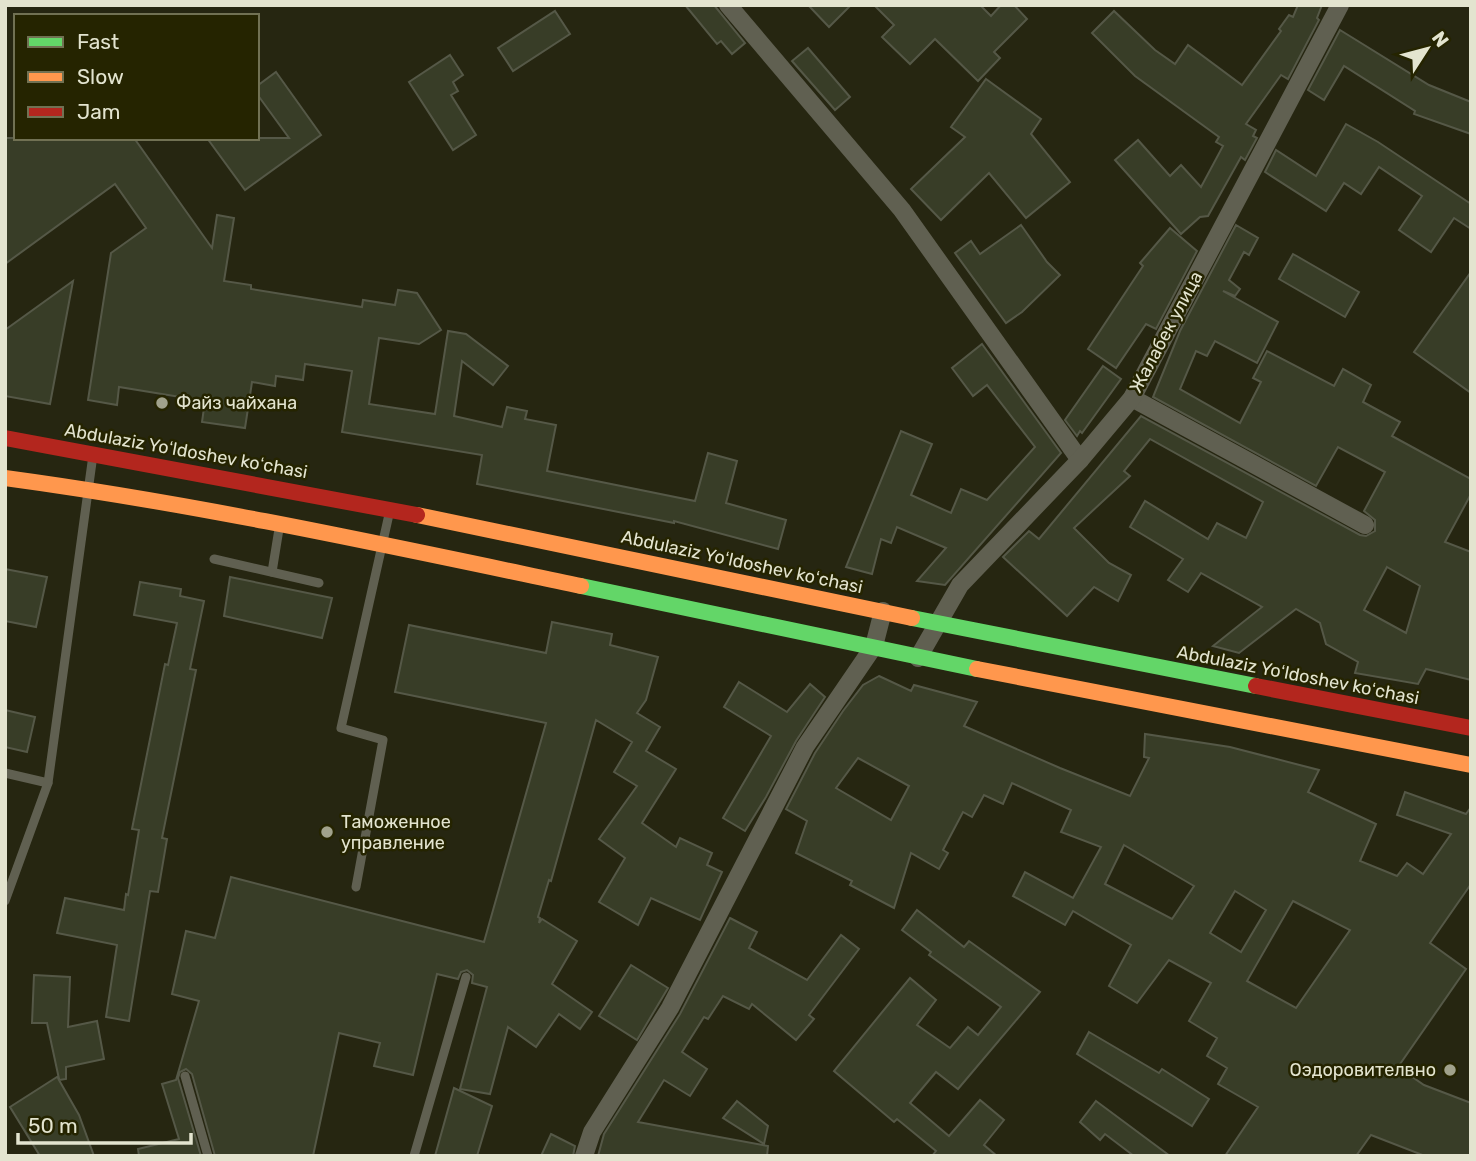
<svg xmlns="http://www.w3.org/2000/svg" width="1476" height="1161" viewBox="0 0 1476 1161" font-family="Rubik,sans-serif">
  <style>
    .building { fill: #383d27; stroke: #555847; stroke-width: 2; fill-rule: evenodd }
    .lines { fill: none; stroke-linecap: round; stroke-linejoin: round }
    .lane { stroke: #606051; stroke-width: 9 }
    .street { stroke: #606051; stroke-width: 18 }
    .fast { stroke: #63d668; stroke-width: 16 }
    .slow { stroke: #ff974d; stroke-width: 16 }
    .jam { stroke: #b3261e; stroke-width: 16 }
    .poi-dot { fill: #a1a28c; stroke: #252400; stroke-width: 2.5 }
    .labels { text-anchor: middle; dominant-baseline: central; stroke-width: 5; stroke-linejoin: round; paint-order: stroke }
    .street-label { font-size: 18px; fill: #e3e4cf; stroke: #252400 }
    .poi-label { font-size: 18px; fill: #e3e4cf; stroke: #252400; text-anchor: start }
  </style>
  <rect width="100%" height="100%" fill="#262611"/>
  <!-- building -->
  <g class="building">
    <polygon points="685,5 714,5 745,43 732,54 721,41 717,44"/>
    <polygon points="808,5 851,5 829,27"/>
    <polygon points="874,5 980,5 991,16 1001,5 1014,5 1027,19 994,52 1000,58 978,81 935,39 910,64 882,37 894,25"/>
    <polygon points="1298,5 1322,5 1317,18 1319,20 1288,79 1281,75 1246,124 1256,130 1253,136 1257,138 1245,160 1241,157 1208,216 1200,217 1181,234 1115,160 1138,140 1170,176 1181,165 1201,187 1223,146 1216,142 1219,137 1135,76 1092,33 1114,11 1155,50 1175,64 1188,45 1242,85 1281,31 1279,29 1289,15 1293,17"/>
    <polygon points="555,11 570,34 513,71 498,48"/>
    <polygon points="1340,30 1429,85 1471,102 1471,134 1414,114 1415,111 1344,66 1324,100 1308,90"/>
    <polygon points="808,48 850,97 835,110 792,61"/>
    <polygon points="450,55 463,75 453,82 458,91 451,95 476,135 453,150 409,82"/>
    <polygon points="276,72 321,135 245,190 207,138 289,138 257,94 257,86"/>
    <polygon points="986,79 1041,119 1031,134 1070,182 1026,218 989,173 941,220 911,189 965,137 951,127"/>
    <polygon points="1346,124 1378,142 1471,204 1471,229 1454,218 1431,252 1399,230 1422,196 1379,167 1361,194 1344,183 1326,211 1265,172 1276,150 1316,176"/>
    <polygon points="5,138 134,138 212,248 217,215 234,218 224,281 251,285 251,289 362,307 363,300 395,305 398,290 417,293 441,330 419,344 379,338 369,404 435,414 448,331 466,334 508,366 493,385 462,361 454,416 502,427 507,407 527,411 525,419 556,425 547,471 695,501 708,453 737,461 726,503 786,520 778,549 674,521 674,523 477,484 482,455 342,432 352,371 305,364 303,380 276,376 275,386 252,382 245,428 202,422 205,401 119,387 117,405 88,400 111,253 146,228 115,184 5,264"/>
    <polygon points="1021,225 1047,262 1060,275 1022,312 1006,323 955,253 971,241 980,254"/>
    <path d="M1236,225l22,13 -9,17 -5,-3 -15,28 11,9 -5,7 -12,-5 55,31 -21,41 -42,-22 -8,15 -11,-5 -16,38 60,34 21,-41 -8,-4 14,-27 67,35 9,-17 28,16 -8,17 37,20 -8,14 79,43v15l-26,48 26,10v128l-45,-11 -8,15 -63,-11 3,-11 -32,-18 -6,-21 -24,-14 -57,44 -26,-7 49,-39 -61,-34 -13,19 -20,-12 15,-21 -53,-32 15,-26 63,38 9,-16 29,15 17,-36 -113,-63 -26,32 6,5 -56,52 35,35 22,12 -13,26 -24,-14 -27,29 -64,-59 26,-26 10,8 102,-123 219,119 6,1 9,-5v-11l-11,-9 21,-39 -47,-25 -22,39 -163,-89 27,-66zM1387,567l33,19 -14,47 -42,-23z"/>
    <polygon points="1170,228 1197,251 1156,329 1146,324 1116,368 1088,349 1143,266 1140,263"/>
    <polygon points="1293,254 1359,292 1345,317 1279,279"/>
    <polygon points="1471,272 1471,393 1414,352"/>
    <polygon points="73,281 50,404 5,396 5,330"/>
    <polygon points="982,344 1061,453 945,585 917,581 946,548 897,527 891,543 881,539 872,574 846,567 901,431 932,444 911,495 951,513 961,489 987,500 1035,447 987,385 973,396 952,368"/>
    <polygon points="1103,366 1121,379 1082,433 1080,431 1077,436 1065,420"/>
    <polygon points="5,569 47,577 36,627 5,621"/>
    <polygon points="230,577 332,598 322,638 224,616"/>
    <polygon points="140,582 181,589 180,596 204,601 190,669 196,670 162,838 167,839 158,892 150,891 129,1021 106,1017 117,945 57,933 65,898 124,910 126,894 128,895 139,830 132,829 165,664 168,665 177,623 134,615"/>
    <polygon points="552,622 612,634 610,645 658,657 646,700 637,713 660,727 646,751 676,769 642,823 676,847 680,838 712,853 707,865 722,872 700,920 651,898 638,925 599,902 625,858 599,839 637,786 614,772 632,742 596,720 551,881 549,880 538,917 540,918 539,923 542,919 577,941 552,984 592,1012 580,1029 559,1014 536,1047 508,1027 490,1094 460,1089 487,987 472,983 473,975 467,970 461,972 458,979 437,974 413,1075 374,1066 380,1043 339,1033 313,1156 215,1156 192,1074 186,1069 180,1072 178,1078 201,1156 139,1156 138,1149 179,1139 162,1084 176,1080 199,1001 172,994 186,931 215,938 231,877 484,942 546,723 395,692 409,625 546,653"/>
    <path d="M879,676l32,15 3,-6 63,17 -13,24 96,42 70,28 19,-38 -5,-1 1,-23 85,13 89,23 -11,22 68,32 -16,37 37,15 10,-13 16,11 28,-40 -54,-19 8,-23 61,22 5,-7v77l-41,59 36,26 -68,98 26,18 47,18v53h-46l-54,-21 -15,21h-131l33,-49 -40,-23 9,-16 -20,-12 10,-18 -28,-17 22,-38 -42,-23 -32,43 -28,-17 22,-41 -58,-34 -8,14 -52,-29 12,-24 48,26 28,-51 -40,-15 10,-22 -59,-27 -9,21 -19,-9 -12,22 -9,-5 -20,38 5,3 -9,16 -28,-16 -17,55 -44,-23 2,-4 -56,-28 11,-32 -21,-12 29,-56 28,-42 20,-26zM858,758l51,28 -18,34 -55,-32zM1124,845l70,41 -22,33 -67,-35zM1235,891l31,19 -25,42 -31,-19zM1293,901l57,29 -54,78 -49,-27z"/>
    <polygon points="739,682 787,712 810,684 825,697 796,741 766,797 745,831 723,818 771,736 724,707"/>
    <polygon points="5,710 35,717 27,752 5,747"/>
    <polygon points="917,910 964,947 969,941 1040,992 958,1089 936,1072 910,1103 949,1136 980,1100 1004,1120 984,1145 997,1156 932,1156 936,1151 897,1119 894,1122 834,1071 910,978 936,1000 917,1025 950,1048 968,1027 978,1035 1001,1007 929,955 931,952 902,930"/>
    <polygon points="730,918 757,932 749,948 807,980 841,935 859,949 809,1015 814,1019 796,1040 752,1004 749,1009 723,996 708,1019 704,1017 682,1052 707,1069 690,1096 664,1080 638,1122 768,1146 767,1156 598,1156 604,1134 680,1014"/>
    <polygon points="631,965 668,988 637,1040 599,1016"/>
    <polygon points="34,975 70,977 68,1027 97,1021 104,1059 66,1067 66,1079 59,1080 79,1115 94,1156 40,1156 10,1107 57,1077 59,1079 47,1023 32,1023"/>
    <polygon points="1089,1032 1159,1073 1162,1069 1209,1099 1192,1126 1077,1054"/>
    <polygon points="454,1088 492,1106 477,1156 435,1156"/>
    <polygon points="737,1101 768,1126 764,1144 723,1118"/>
    <polygon points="1096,1101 1170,1156 1134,1156 1105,1134 1100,1140 1080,1122"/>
    <polygon points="551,1134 575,1146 573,1156 541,1156"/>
  </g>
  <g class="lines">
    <!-- lane -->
    <g class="lane">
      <polyline points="214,559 319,583"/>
      <polyline points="272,572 279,529"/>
      <polyline points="5,773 48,783"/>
      <polyline points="356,887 383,740 341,728 390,510"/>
      <polyline points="5,901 48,783 93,455"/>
      <polyline points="185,1076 208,1156"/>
      <polyline points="414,1156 466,977"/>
    </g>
    <!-- street -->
    <g class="street">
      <polyline points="728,5 902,210 1080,460"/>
      <polyline points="1132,398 1365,525"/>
      <polyline points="918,658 960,585 1080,460 1132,398 1340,5"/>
      <polyline points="584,1156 592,1132 670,1008 805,747 874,646 883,611"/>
    </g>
    <!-- fast -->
    <g class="fast">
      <polyline points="581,586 977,669"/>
      <polyline points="912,618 1256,686"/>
    </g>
    <!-- slow -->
    <g class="slow">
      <path d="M5,478c193,26 385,68 576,108"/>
      <polyline points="417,515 912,618"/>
      <polyline points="977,669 1471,765"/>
    </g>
    <!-- jam -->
    <g class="jam">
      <polyline points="5,438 417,515"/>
      <polyline points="1256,686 1471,728"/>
    </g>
  </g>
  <!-- markers -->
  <g class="poi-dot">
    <circle cx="162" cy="403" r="7"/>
    <circle cx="327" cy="832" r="7"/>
    <circle cx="1450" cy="1070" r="7"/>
  </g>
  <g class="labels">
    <!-- street labels -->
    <g class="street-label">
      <text transform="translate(1166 332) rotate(-62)">Жалабек улица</text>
      <text transform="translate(186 451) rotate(10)">Abdulaziz Yoʻldoshev koʻchasi</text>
      <text transform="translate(742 562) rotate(12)">Abdulaziz Yoʻldoshev koʻchasi</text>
      <text transform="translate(1298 675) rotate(11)">Abdulaziz Yoʻldoshev koʻchasi</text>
    </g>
    <!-- poi labels -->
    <g class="poi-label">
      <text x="176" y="403">Файз чайхана</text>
      <text x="341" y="822">Таможенное<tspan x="341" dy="21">управление</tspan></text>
      <text x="1436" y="1070" text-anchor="end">Оэдоровителвно</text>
    </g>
  </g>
  <!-- border -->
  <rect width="1476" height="1161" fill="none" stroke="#e3e4cf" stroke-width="14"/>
  <!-- legend -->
  <rect x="14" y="14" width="245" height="126" fill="#252400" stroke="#717153" stroke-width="2"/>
  <rect x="28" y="37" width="35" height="10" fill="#63d668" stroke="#717153" stroke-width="2"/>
  <text x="77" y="49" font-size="21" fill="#e3e4cf">Fast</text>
  <rect x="28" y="72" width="35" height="10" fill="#ff974d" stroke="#717153" stroke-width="2"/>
  <text x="77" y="84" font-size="21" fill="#e3e4cf">Slow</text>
  <rect x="28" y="107" width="35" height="10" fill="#b3261e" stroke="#717153" stroke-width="2"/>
  <text x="77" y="119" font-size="21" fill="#e3e4cf">Jam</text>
  <!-- north arrow -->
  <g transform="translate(1427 49) rotate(54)" stroke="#252400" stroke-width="5" paint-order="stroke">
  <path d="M0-5L12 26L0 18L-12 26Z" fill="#e3e4cf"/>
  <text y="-10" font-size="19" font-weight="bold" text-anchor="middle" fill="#e3e4cf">N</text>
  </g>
  <!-- scale -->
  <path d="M18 1133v10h173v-10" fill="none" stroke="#e3e4cf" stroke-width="3.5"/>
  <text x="28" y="1133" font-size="21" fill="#e3e4cf" stroke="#252400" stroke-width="5" paint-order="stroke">50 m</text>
</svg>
